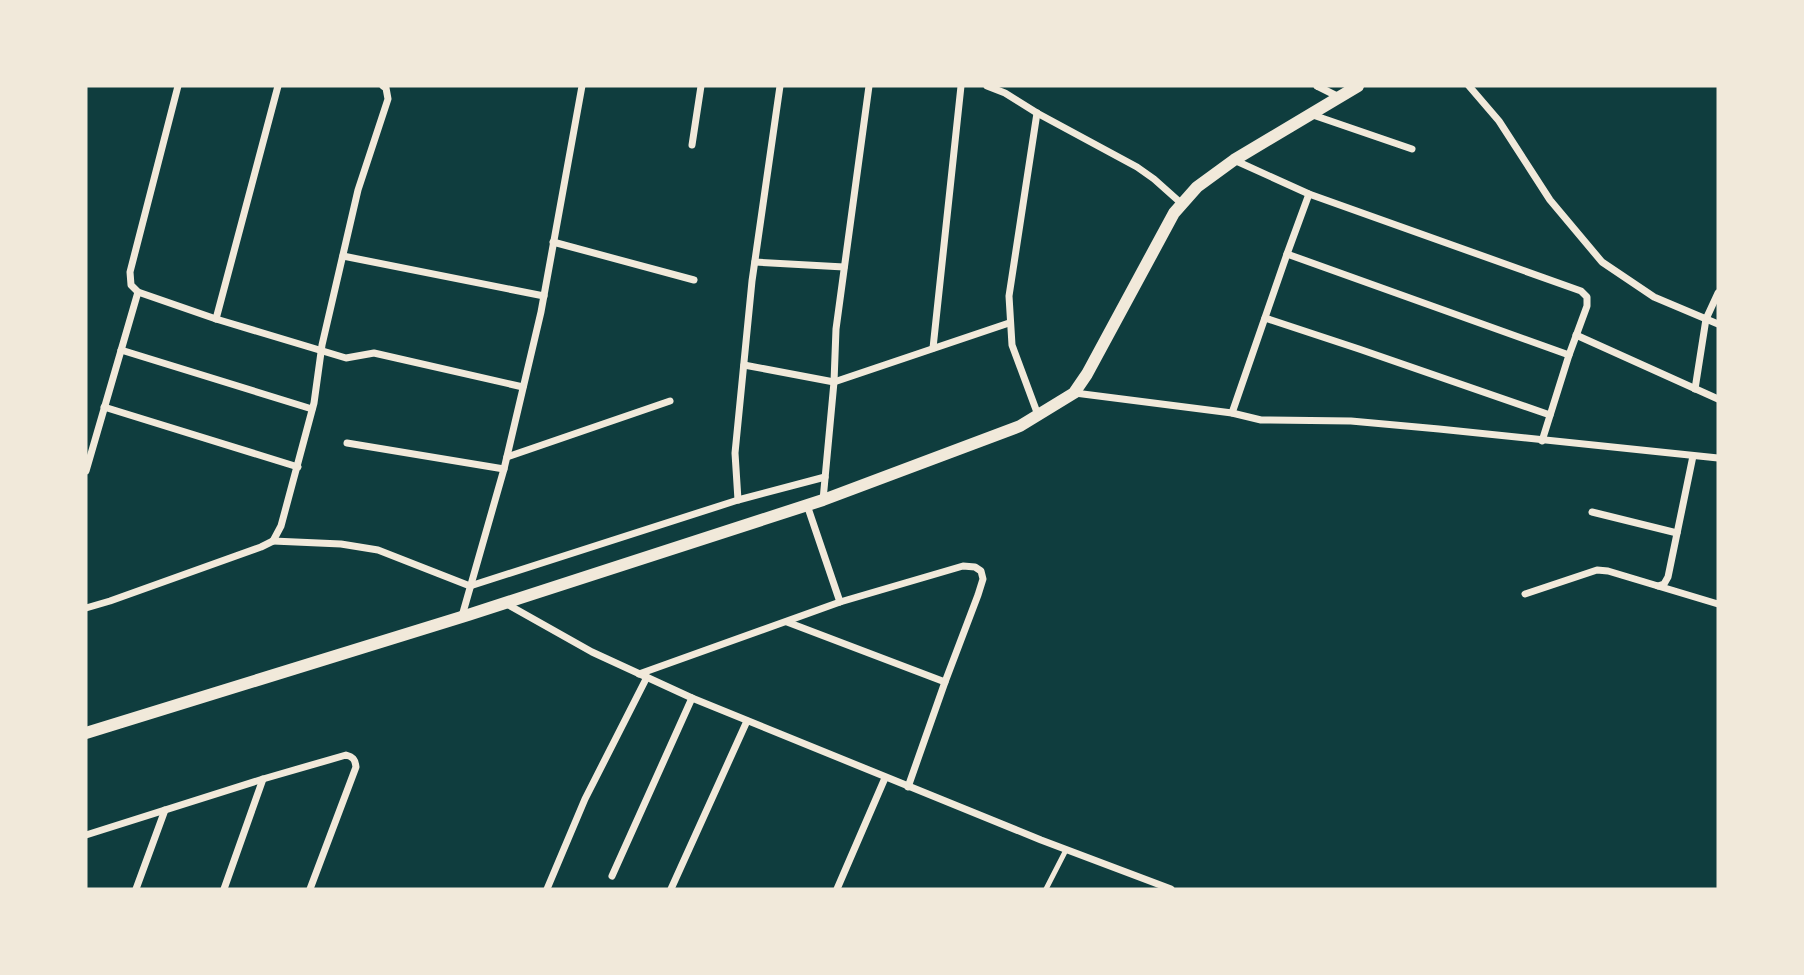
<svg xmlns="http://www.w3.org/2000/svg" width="1804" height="975" viewBox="0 0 1804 975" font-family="'PT Sans Narrow',sans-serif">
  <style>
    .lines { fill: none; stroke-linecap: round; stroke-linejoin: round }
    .service { stroke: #f1e9da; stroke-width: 5 }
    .minor { stroke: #f1e9da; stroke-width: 7 }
    .tertiary { stroke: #f1e9da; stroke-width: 12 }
  </style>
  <rect width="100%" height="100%" fill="#0f3d3e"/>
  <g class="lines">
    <!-- service -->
    <polyline class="service" points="1046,889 1066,850"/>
    <!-- minor -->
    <g class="minor">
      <polyline points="178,86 130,272 131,285 138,292 216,319 346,358 374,353 523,387"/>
      <polyline points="987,86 1005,93 1037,113 1137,167 1154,179 1182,204"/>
      <polyline points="1317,86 1339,97"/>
      <polyline points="1469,86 1499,121 1550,200 1602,262 1654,297 1718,324"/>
      <polyline points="1037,113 1009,296 1012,345 1038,415"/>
      <polyline points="1310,114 1412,149"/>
      <polyline points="692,145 701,86"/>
      <polyline points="1234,160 1309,194 1581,291 1587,297 1587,306 1569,355 1542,441"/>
      <polyline points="553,242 694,280"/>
      <polyline points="1287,254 1569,355"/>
      <polyline points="343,256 544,296"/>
      <polyline points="755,262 844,267"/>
      <polyline points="1265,318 1359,349 1550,415"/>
      <polyline points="216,319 278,86"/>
      <polyline points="1576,335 1718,399"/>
      <polyline points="933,348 961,86"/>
      <polyline points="121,350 312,409"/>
      <polyline points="744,365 834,382 1009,323"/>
      <polyline points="1695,389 1706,319 1718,293"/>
      <polyline points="1075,393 1232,413 1261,420 1351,421 1439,429 1718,458"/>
      <polyline points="104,407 298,467"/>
      <polyline points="1232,413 1287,254 1309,194"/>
      <polyline points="347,443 504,469"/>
      <polyline points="507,457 670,401"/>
      <polyline points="86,471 138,292"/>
      <polyline points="738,500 735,453 752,281 780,86"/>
      <polyline points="823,500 834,382 836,329 869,86"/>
      <polyline points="807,505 840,602"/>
      <polyline points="1592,512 1677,533"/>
      <polyline points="273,541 341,544 378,550 470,586 738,500 825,477"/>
      <polyline points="1658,586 1718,604"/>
      <polyline points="1525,594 1597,570 1608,571 1658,586 1664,584 1668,577 1693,456"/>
      <polyline points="505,603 592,652 692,698 1041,840 1171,889"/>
      <polyline points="86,608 110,601 261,547 273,541 281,526 314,403 322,345 358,190 388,99 386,88 383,86"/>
      <polyline points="462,616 504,469 541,312 582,86"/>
      <polyline points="787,622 945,682"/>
      <polyline points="639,674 840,602 963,566 975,567 981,571 983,579 978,595 945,682 908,787"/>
      <path d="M86,835l177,-56 83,-24c7,2 9,4 10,12l-46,122"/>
      <polyline points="612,876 692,698"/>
      <polyline points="136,889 165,810"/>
      <polyline points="224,889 263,779"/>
      <polyline points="547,889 585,799 647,677"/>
      <polyline points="671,889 747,721"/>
      <polyline points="837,889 885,778"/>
    </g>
    <!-- tertiary -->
    <polyline class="tertiary" points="86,733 468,615 823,500 1020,426 1074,393 1087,374 1174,213 1197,187 1234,160 1358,86"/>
  </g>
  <!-- border -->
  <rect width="1804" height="975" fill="none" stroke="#f1e9da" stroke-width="175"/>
</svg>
